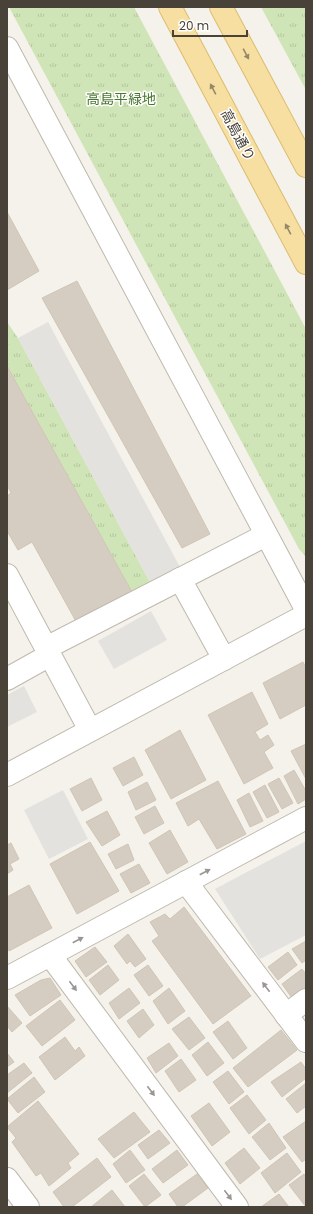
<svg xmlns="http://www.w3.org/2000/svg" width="313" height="1214" viewBox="0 0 313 1214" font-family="Poppins,'Noto Sans JP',sans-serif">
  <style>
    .grass { fill: url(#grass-tufts) }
    .parking { fill: #e3e2df }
    .building { fill: #d5cdc1; stroke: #d0c5b5 }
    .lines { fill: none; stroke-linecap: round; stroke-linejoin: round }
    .minor-casing { stroke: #bfb9ae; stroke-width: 24 }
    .major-casing { stroke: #dcbd71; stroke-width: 24 }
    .minor { stroke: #fff; stroke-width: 22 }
    .major { stroke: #f7dfa1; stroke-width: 22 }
    .oneway { fill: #978968 }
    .oneway2 { fill: #9a9792 }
    .labels { text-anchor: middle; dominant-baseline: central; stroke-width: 3; stroke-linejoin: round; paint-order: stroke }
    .park-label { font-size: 14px; fill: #4a772f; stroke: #fff }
    .street-label { font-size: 14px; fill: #484239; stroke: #fff }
  </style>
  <defs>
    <pattern id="grass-tufts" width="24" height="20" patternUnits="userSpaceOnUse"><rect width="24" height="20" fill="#d0e5b7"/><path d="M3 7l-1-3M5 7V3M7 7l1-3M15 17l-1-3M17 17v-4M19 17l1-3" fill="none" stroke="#b4c69e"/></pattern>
  </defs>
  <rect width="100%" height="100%" fill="#f4f2eb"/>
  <!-- grass -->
  <g class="grass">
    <polygon points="9,7 134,7 306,329 306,557 299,549"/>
    <polygon points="261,7 306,7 306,90"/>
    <polygon points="7,322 18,338 151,584 133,594 7,366"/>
  </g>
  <!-- parking -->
  <g class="parking">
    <polygon points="48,322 181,569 151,584 18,338"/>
    <polygon points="151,611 167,640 114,669 98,641"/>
    <polygon points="24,686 37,712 7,727 7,695"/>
    <polygon points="63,790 88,839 49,859 24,810"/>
    <polygon points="306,841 306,935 260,959 215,889"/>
  </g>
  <!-- building -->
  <g class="building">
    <polygon points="7,212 39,271 7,290"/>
    <polygon points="77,281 210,534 182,548 42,298"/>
    <polygon points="7,366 133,594 78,625 32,542 18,550 7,531 7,496 11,493 7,485"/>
    <polygon points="303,662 306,668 306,705 280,719 263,683"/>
    <polygon points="252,692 268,724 255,732 260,740 268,735 274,745 264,752 273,768 244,784 208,715"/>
    <polygon points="180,730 206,780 171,799 145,750"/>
    <polygon points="306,744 306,779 291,751"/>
    <polygon points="134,757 143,775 123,786 113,768"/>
    <polygon points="294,770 306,791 306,799 298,804 284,776"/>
    <polygon points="91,778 102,800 82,811 70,789"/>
    <polygon points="279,778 293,803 282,809 268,784"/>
    <polygon points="218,781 246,834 217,849 199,819 188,826 176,803"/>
    <polygon points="147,782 156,800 136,810 128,792"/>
    <polygon points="265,785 279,812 267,818 253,792"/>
    <polygon points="249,793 263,821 250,827 237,800"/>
    <polygon points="155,806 164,823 144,834 135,817"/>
    <polygon points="107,811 120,835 102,846 86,822"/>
    <polygon points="170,830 188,862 167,874 149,843"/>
    <polygon points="90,842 119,891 77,914 50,864"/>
    <polygon points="11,843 19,859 10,864 13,870 7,874 7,845"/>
    <polygon points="128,844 134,860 116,869 108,854"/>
    <polygon points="139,864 150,883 131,893 120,874"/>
    <polygon points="29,885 52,928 9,951 7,946 7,897"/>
    <polygon points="184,907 251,996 213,1024 152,941 159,936 150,922 165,914 170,919"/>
    <polygon points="128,934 146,959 135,967 130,961 127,964 114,946"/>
    <polygon points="306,941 306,960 302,963 292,949"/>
    <polygon points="95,947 107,962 86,977 75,961"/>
    <polygon points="288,952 297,965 278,980 268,967"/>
    <polygon points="108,965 119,980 100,995 89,980"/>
    <polygon points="148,965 163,986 149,996 134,975"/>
    <polygon points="302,969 306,974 306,988 292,998 282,984"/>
    <polygon points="50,978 61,995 30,1016 15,995 41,980"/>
    <polygon points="129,988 140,1003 119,1019 109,1003"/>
    <polygon points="169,988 185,1011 168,1024 153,1001"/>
    <polygon points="60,1000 75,1020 42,1046 26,1026"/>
    <polygon points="7,1006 22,1023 12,1032 7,1026"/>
    <polygon points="143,1009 154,1025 139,1038 127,1021"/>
    <polygon points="189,1017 205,1038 189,1050 172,1029"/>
    <polygon points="228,1021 247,1048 233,1059 213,1032"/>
    <polygon points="281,1030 297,1050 248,1087 233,1068"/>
    <polygon points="65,1037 75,1051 79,1047 85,1056 55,1080 39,1057"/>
    <polygon points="208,1042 224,1063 207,1076 192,1055"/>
    <polygon points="169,1043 178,1056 156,1073 147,1058"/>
    <polygon points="7,1053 14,1062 7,1067"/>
    <polygon points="181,1059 196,1080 179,1092 165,1071"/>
    <polygon points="301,1062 306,1069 306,1078 282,1097 271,1082"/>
    <polygon points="24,1063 32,1073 7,1093 7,1075"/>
    <polygon points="228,1071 244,1092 229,1104 213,1082"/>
    <polygon points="34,1077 45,1092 18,1113 7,1099"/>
    <polygon points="306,1083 306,1106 297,1113 286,1099"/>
    <polygon points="247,1095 266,1120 249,1134 230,1108"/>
    <polygon points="38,1101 79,1154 68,1163 71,1168 49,1186 41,1173 36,1176 12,1142 16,1138 7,1127"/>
    <polygon points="209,1103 230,1132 212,1146 191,1116"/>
    <polygon points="134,1112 150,1132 114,1158 98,1139"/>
    <polygon points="306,1121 306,1159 302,1162 283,1137"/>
    <polygon points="269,1123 286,1148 270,1160 252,1137"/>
    <polygon points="159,1130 170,1143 148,1159 138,1145"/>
    <polygon points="244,1148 260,1168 240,1184 225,1163"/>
    <polygon points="130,1150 145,1170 126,1183 113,1164"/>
    <polygon points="177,1150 188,1165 163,1183 152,1169"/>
    <polygon points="287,1153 301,1172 275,1193 261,1173"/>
    <polygon points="97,1158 111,1177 72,1207 64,1207 53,1192"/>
    <polygon points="144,1174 161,1195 145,1207 129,1186"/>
    <polygon points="197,1174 208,1188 182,1207 178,1207 169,1194"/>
    <polygon points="304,1174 306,1177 306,1207 289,1185"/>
    <polygon points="112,1190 125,1207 91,1207"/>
    <polygon points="279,1194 289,1207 261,1207"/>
  </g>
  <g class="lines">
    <!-- minor casing -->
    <g class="minor-casing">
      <g id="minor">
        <polyline points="7,48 306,609"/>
        <polyline points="7,575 90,730"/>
        <polyline points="180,579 224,659"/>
        <polyline points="46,648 266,535"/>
        <polyline points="7,679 50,655"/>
        <polyline points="7,775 306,615"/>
        <polyline points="186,882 306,1041"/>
        <polyline points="50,955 237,1207"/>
        <polyline points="7,978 306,818"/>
        <polyline points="286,1015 306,1000"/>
        <polyline points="7,1179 28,1207"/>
      </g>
    </g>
    <!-- major casing -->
    <g class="major-casing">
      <g id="major">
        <polyline points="170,7 306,263"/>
        <polyline points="221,7 306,166"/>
      </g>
    </g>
    <!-- minor -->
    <use href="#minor" class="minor"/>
    <!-- major -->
    <use href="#major" class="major"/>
  </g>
  <!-- one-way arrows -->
  <defs><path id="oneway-solid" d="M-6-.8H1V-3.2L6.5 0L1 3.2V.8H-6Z"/></defs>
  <g class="oneway">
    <use href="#oneway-solid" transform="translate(246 54) rotate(62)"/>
    <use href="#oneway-solid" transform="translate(213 89) rotate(-118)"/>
    <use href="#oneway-solid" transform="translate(288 229) rotate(-118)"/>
  </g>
  <g class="oneway2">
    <use href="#oneway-solid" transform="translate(205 872) rotate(-28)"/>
    <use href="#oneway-solid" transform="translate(78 940) rotate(-28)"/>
    <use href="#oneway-solid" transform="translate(73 986) rotate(53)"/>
    <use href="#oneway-solid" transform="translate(266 987) rotate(-127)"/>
    <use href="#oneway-solid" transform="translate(151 1091) rotate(53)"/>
    <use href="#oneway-solid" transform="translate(228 1195) rotate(53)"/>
  </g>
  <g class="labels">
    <!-- park labels -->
    <g class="park-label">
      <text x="121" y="99">高島平緑地</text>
    </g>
    <!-- street labels -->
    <g class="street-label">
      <text transform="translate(238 135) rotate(62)">高島通り</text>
    </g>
  </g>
  <!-- border -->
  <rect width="313" height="1214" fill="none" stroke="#484239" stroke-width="16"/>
  <!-- scale -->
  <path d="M173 30v6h74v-6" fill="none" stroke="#484239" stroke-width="2"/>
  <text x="179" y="30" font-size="12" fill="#484239" stroke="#ffffff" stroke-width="3" paint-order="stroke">20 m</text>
</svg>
